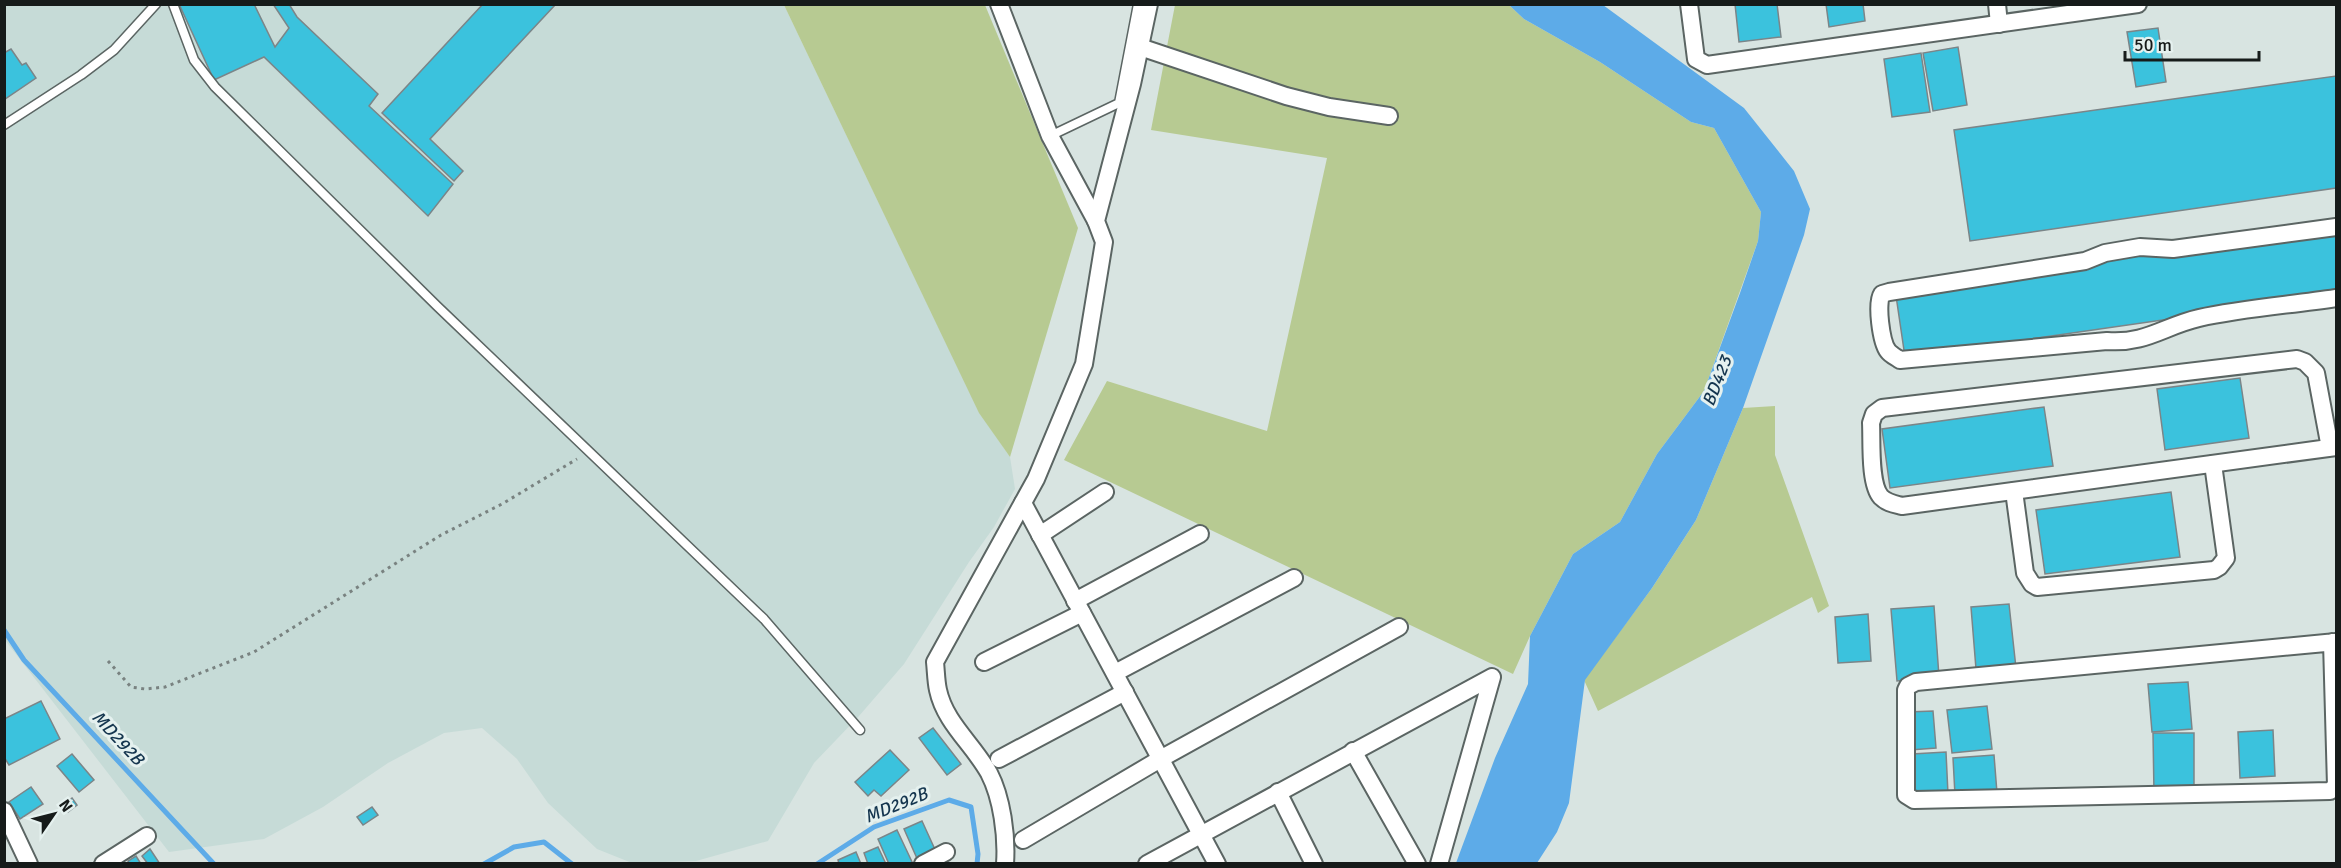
<svg xmlns="http://www.w3.org/2000/svg" width="2341" height="868" font-family="Signika,sans-serif">
  <rect width="100%" height="100%" fill="#d8e4e1"/>
  <polygon fill="#c6dbd7" points="4,5 784,5 979,412 1010,457 1015,489 994,527 969,562 904,664 859,716 814,763 768,841 696,861 632,863 597,849 548,803 517,759 482,728 444,733 388,763 323,807 264,839 169,852 5,640"/>
  <g fill="#b7ca92">
    <polygon points="784,5 985,5 1078,228 1010,457 979,413"/>
    <polygon points="1175,5 1509,5 1524,19 1600,62 1691,122 1714,128 1761,212 1758,241 1704,391 1657,454 1620,522 1573,554 1530,636 1513,674 1064,460 1107,381 1267,431 1327,158 1151,130"/>
    <polygon points="1775,406 1775,455 1829,606 1818,613 1812,597 1598,711 1584,680 1652,588 1696,520 1743,408"/>
  </g>
  <polygon fill="#5dabe8" points="1509,5 1603,5 1744,108 1794,171 1810,209 1804,235 1743,408 1696,520 1652,588 1585,680 1569,803 1557,832 1537,863 1456,863 1495,758 1528,684 1530,636 1573,554 1620,522 1657,454 1704,391 1740,293 1758,241 1761,212 1714,128 1691,122 1600,62 1524,19"/>
  <g fill="none" stroke-linecap="round" stroke-linejoin="round">
    <g stroke="#5dabe8" stroke-width="5">
      <polyline points="4,630 24,660 214,864"/>
      <polyline points="484,864 514,847 544,842 572,864"/>
      <polyline points="817,864 874,827 949,800 971,807 978,854 977,864"/>
    </g>
  </g>
  <g fill="#3bc2dd" stroke="#7b8588" stroke-width="1.5">
    <polygon points="179,4 254,4 275,47 289,28 273,4 289,4 297,17 378,94 369,106 453,184 428,216 264,57 214,80"/>
    <polygon points="483,4 556,4 430,139 463,171 454,181 382,113"/>
    <polygon points="1735,4 1777,4 1781,37 1739,42"/>
    <polygon points="1826,4 1863,4 1865,21 1829,27"/>
    <polygon points="2158,28 2166,82 2136,87 2127,32"/>
    <polygon points="1958,47 1967,105 1933,111 1923,53"/>
    <polygon points="11,49 22,65 26,63 36,78 5,99 4,53"/>
    <polygon points="1921,53 1930,112 1892,117 1884,59"/>
    <polygon points="2336,76 2336,188 1970,241 1954,130"/>
    <polygon points="2336,226 2336,295 1905,357 1895,289"/>
    <polygon points="2240,378 2249,438 2165,450 2157,389"/>
    <polygon points="2044,407 2053,466 1890,488 1882,429"/>
    <polygon points="2171,492 2180,557 2045,574 2036,510"/>
    <polygon points="2009,604 2016,668 1976,669 1971,607"/>
    <polygon points="1934,606 1939,677 1897,681 1891,609"/>
    <polygon points="1868,614 1871,661 1838,663 1835,617"/>
    <polygon points="2188,682 2192,729 2152,732 2148,684"/>
    <polygon points="41,701 60,739 9,765 4,757 4,719"/>
    <polygon points="1987,706 1992,749 1952,753 1947,710"/>
    <polygon points="1933,711 1936,748 1910,750 1907,712"/>
    <polygon points="933,728 961,764 947,775 919,738"/>
    <polygon points="2273,730 2275,776 2240,778 2238,732"/>
    <polygon points="2153,733 2194,733 2194,794 2154,794"/>
    <polygon points="890,750 909,770 881,796 874,790 868,796 855,782"/>
    <polygon points="1946,752 1948,794 1914,796 1912,754"/>
    <polygon points="72,754 94,780 79,792 57,766"/>
    <polygon points="1994,755 1997,793 1955,795 1953,758"/>
    <polygon points="31,787 43,804 20,819 9,802"/>
    <polygon points="72,798 77,805 68,812 62,806"/>
    <polygon points="372,807 378,815 363,825 357,817"/>
    <polygon points="922,821 937,854 919,863 904,829"/>
    <polygon points="897,830 913,864 889,864 878,839"/>
    <polygon points="878,847 886,864 868,864 864,853"/>
    <polygon points="150,849 160,864 148,864 142,856"/>
    <polygon points="856,852 861,864 839,864 838,860"/>
    <polygon points="136,856 141,864 129,864 128,861"/>
  </g>
  <g fill="none" stroke-linecap="round" stroke-linejoin="round">
    <defs>
      <g id="lane">
        <polyline points="173,4 194,60 215,87 437,306 764,619 860,730"/>
        <polyline points="4,125 81,75 114,50 156,4"/>
        <polyline points="1050,136 1119,103 1138,4"/>
      </g>
      <g id="street">
        <polyline points="999,4 1050,136 1096,221"/>
        <polyline points="1689,4 1696,59 1707,65 2138,4"/>
        <polyline points="1997,4 1999,24"/>
        <polyline points="1140,47 1286,96 1329,107 1389,116"/>
        <path d="M2336 227 2173 249 2140 247 2105 253 2085 261 1889 292 1882 294C1876 303 1881 342 1888 351 1891 355 1896 357 1900 360L2107 341C2146 344 2164 326 2199 318 2244 308 2291 305 2336 298"/>
        <path d="M2330 448 2316 373 2305 362 2297 359 1882 408 1874 414 1871 423C1872 440 1869 484 1881 497 1887 503 1894 504 1902 506L2336 447"/>
        <polyline points="2014,491 2025,573 2032,584 2037,587 2214,570 2219,567 2226,558 2213,464"/>
        <polyline points="1023,503 1217,864"/>
        <polyline points="1040,535 1105,492"/>
        <polyline points="1075,601 1200,534"/>
        <polyline points="2332,642 2336,786 2330,791 1914,800 1906,795 1906,690 1908,686 1916,682 2336,642"/>
        <polyline points="984,662 1082,613"/>
        <polyline points="1115,673 1294,578"/>
        <polyline points="1353,751 1417,864"/>
        <polyline points="999,759 1125,692"/>
        <polyline points="1278,792 1314,864"/>
        <polyline points="4,811 29,864"/>
        <polyline points="1023,840 1162,758 1399,627"/>
        <polyline points="103,864 147,836"/>
        <polyline points="923,864 946,852"/>
        <path d="M1005 864C1007 836 1002 798 989 773 973 744 945 723 938 690 936 681 936 671 935 662L1036 479 1084 364 1104 242 1096 221 1132 84 1149 4"/>
        <polyline points="1147,864 1492,677 1439,864"/>
      </g>
    </defs>
    <use href="#lane" stroke="#5b6563" stroke-width="11"/>
    <use href="#street" stroke="#5b6563" stroke-width="20"/>
    <polyline stroke="#798280" stroke-width="3" stroke-dasharray="3 4.5" stroke-linecap="butt" points="108,661 131,687 145,689 165,687 254,652 441,535 502,504 577,459"/>
    <use href="#lane" stroke="#fff" stroke-width="8"/>
    <use href="#street" stroke="#fff" stroke-width="16"/>
  </g>
  <g text-anchor="middle" dominant-baseline="central" stroke-width="6" stroke-linejoin="round" paint-order="stroke">
    <g font-size="18" font-style="italic" fill="#14354e" stroke="#e5f1ef">
      <text transform="translate(1717 381) rotate(-69)">BD423</text>
      <text transform="translate(118 738) rotate(47)">MD292B</text>
      <text transform="translate(896 805) rotate(-22)">MD292B</text>
    </g>
  </g>
  <rect width="2341" height="868" fill="none" stroke="#161b1a" stroke-width="12"/>
  <g transform="translate(54 814) rotate(55)" stroke="#e5f1ef" stroke-width="4.5" paint-order="stroke">
  <path d="M0-4.5L10 22L0 15L-10 22Z" fill="#161b1a"/>
  <text y="-9" font-size="16" font-weight="bold" text-anchor="middle" fill="#161b1a">N</text>
  </g>
  <path d="M2125 51v9h134v-9" fill="none" stroke="#161b1a" stroke-width="3"/>
  <text x="2134" y="51" font-size="18" fill="#161b1a" stroke="#e5f1ef" stroke-width="4.5" paint-order="stroke">50 m</text>
</svg>
